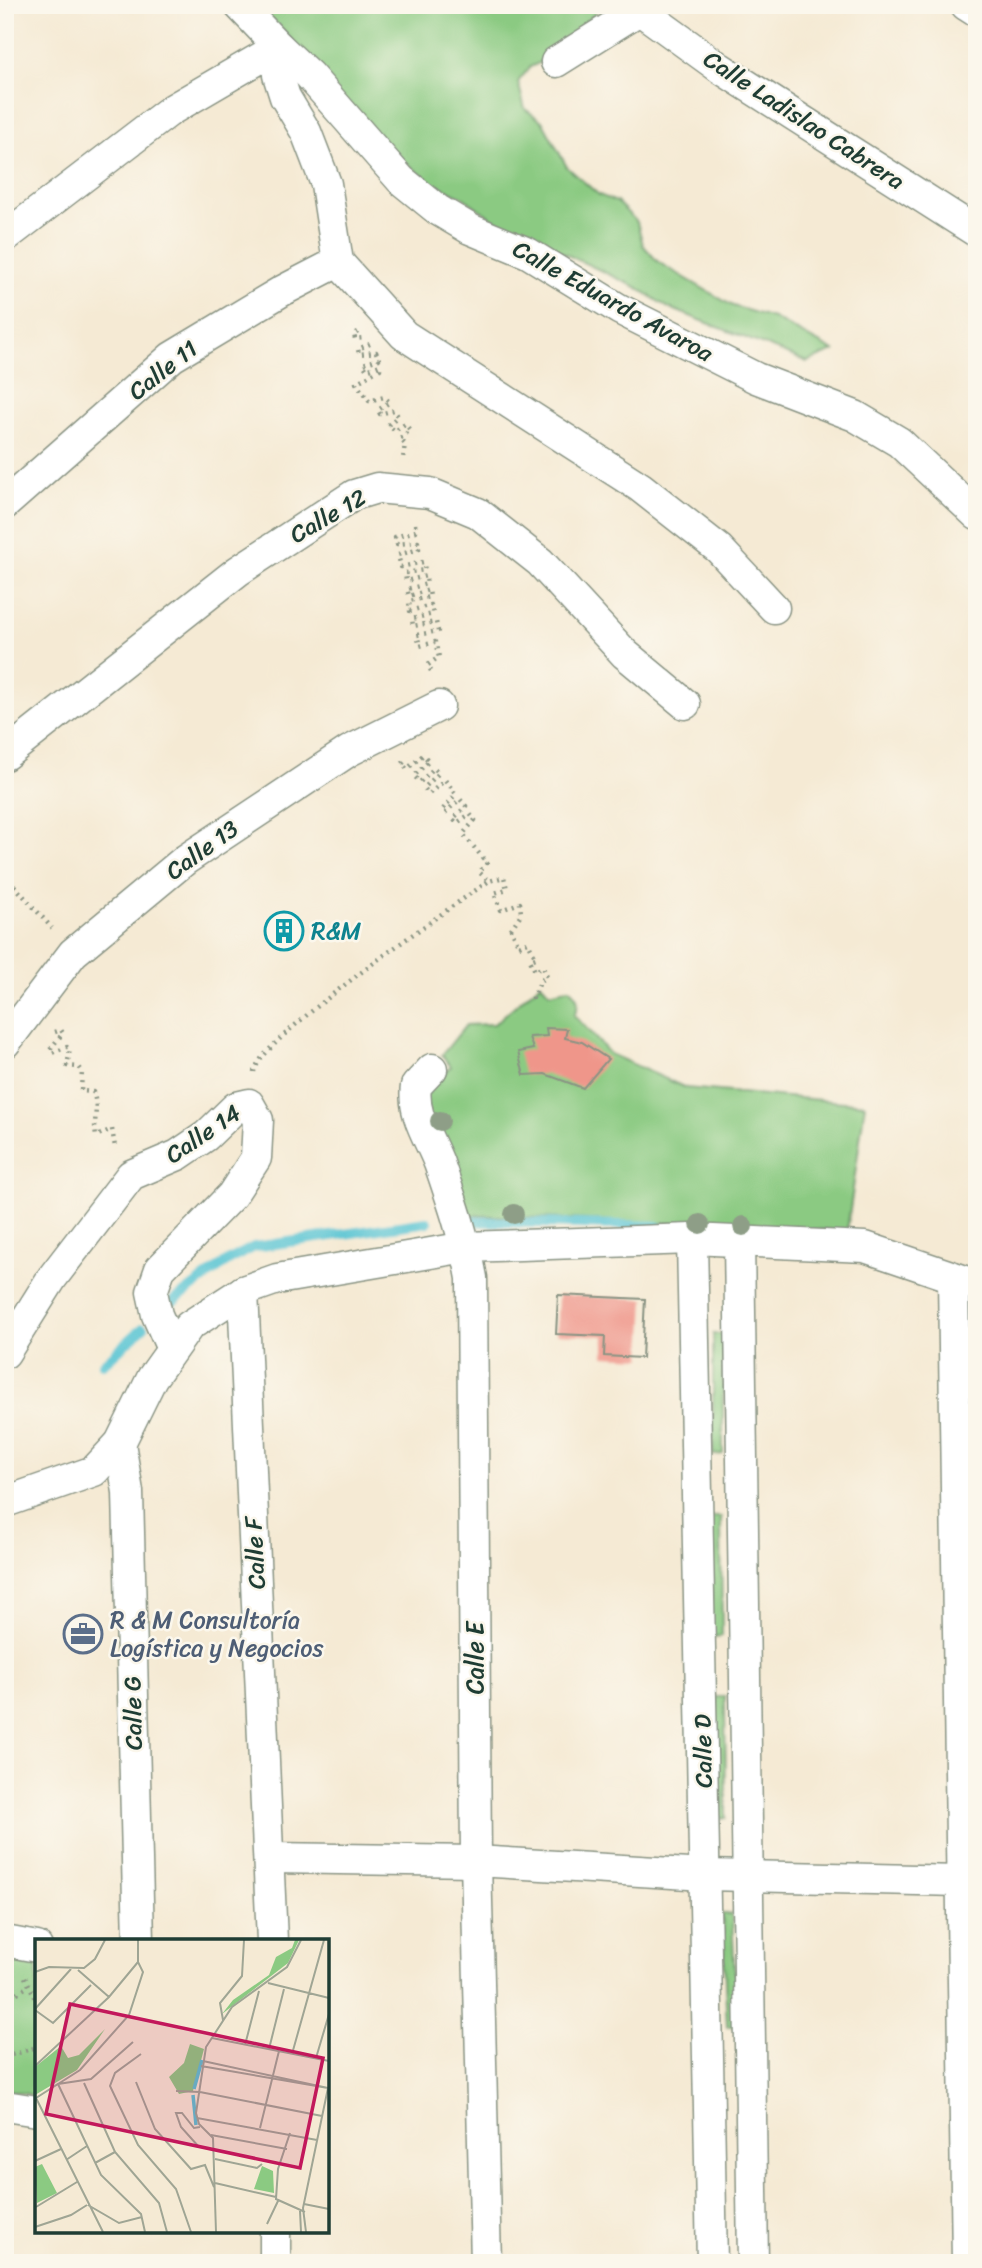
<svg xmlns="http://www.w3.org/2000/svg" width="982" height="2268" font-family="Sriracha,sans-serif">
  <rect width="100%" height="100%" fill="#fbf7ec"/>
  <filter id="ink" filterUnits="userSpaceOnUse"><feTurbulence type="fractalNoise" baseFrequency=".0143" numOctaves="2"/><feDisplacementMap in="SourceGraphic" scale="14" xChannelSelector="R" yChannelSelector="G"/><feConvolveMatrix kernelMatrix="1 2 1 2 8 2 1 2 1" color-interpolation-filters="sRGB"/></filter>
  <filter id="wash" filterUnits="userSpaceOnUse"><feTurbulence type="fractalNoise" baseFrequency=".00686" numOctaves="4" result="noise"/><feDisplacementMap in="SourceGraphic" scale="28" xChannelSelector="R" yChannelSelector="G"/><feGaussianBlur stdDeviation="1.57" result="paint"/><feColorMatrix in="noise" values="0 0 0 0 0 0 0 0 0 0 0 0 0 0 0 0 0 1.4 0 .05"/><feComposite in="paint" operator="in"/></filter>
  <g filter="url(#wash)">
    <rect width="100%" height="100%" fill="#f5ead4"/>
    <g fill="#8bca82" stroke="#55845b" stroke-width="2">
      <polygon points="244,5 604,5 548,59 530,67 518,82 525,109 542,121 567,167 599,195 617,202 637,222 643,245 658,262 733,306 773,318 834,351 807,362 667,307 636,287 499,223 461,196 434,184 357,126"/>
      <path d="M541 983 550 993 569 988C579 997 580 1003 574 1015L610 1054 686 1088 865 1104 847 1231 471 1215 416 1101 451 1067 442 1055 466 1025 494 1024Z"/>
      <polygon points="713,1334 723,1334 723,1454 713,1455"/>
      <polygon points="711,1517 721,1517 722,1636 711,1637"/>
      <polygon points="715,1697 725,1697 726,1818 715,1818"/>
      <polygon points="722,1914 732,1914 737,2026 727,2027"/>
      <polygon points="25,1960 37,1964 37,2096 5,2090 5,1966"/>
    </g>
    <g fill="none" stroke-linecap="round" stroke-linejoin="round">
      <g stroke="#59c4d3" stroke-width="10">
        <polyline points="462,1221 657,1226"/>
        <polyline points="171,1303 228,1261 254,1247 427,1222"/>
        <polyline points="103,1364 143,1328"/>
      </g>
    </g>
    <g id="blocks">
      <g fill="#ef968a">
        <polygon points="290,918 297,926 279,944 272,936"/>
        <polygon points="546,1028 567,1029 565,1038 582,1042 608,1059 583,1088 545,1074 524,1075 518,1052 533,1049 529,1037 547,1036"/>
        <polygon points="558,1295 645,1299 642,1358 604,1356 605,1336 556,1334"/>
      </g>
    </g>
  </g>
  <g filter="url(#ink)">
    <use href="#blocks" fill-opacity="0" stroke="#8a9484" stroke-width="2"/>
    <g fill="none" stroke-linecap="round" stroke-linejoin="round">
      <defs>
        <g id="street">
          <polyline points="239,5 279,47 278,75 285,97 306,132 326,184 338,262 404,335 640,487 719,549 774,608"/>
          <polyline points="633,5 720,68 977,232"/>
          <polyline points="966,5 977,12"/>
          <polyline points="556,62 639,10"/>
          <polyline points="5,237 171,110 279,47 309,75 401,180 438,210 470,229 528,253 619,309 756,378 855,416 899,442 977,515"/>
          <polyline points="5,504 172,357 282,291 338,262"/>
          <polyline points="5,755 238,571 354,495 377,488 430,493 478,513 540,562 625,654 685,704"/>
          <polyline points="5,1043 73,953 185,860 349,751 439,706"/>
          <path d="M432 1069 416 1086C412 1115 429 1137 439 1163 452 1201 465 1239 472 1278L476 1861 486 2263"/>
          <polyline points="692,1239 712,2263"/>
          <polyline points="739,1240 753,2263"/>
          <polyline points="953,1277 967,2263"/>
          <polyline points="243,1291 272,1941"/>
          <polyline points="5,1353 52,1278 131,1175 178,1155 206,1136 236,1107 249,1104 258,1120 256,1158 232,1195 160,1269 152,1292 157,1315 172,1349"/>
          <polyline points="120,1443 128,1492 139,1941"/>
          <polyline points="5,1502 94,1471 120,1443 152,1378 189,1326 243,1291 277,1279 466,1247 692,1239 865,1247 977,1285"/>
          <polyline points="270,1858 476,1861 705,1875 960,1881"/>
          <polyline points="5,1941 37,1947"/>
          <polyline points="5,2106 37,2111"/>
          <polyline points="275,2263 275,2231"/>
        </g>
      </defs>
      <use href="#street" stroke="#8a9484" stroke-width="33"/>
      <g stroke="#8a9484" stroke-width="4.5" stroke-dasharray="2 5" stroke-linecap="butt">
        <polyline points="358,332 354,334 355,339 365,338"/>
        <polyline points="370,344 358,349 359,354 376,352 379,359 363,364 367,370 380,365 380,369 356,383 369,401 384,397 390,402 378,410 380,414 394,410 398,416 388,425 395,431 405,424 410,430 400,439 405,444 403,458"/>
        <polyline points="415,524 416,531 395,537 397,544 418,542 419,549 398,555 401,567 423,562 425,570 405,573 406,581 426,576 427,584 407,589 409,596 429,590 430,597 409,601 410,611 431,605 433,614 412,619 413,626 436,622 438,631 417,635 420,646 435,642 439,657 428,665 433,675"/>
        <polyline points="404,762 402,764 407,769 423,755 429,761 414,776 420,782 434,768 439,773 424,788 429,794 445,780 456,794 443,809 445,813 460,799 466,806 453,819 457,823 470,814 475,820 463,834 487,863 479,872 489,881 504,877 507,889 494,893 501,910 520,903 521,914 511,929 519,946 528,942 536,958 530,960 535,971 543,967 547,977 541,980 531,1002"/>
        <polyline points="5,875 52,928"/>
        <path d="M55 1032 61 1030 63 1033 51 1048 52 1053 67 1047 70 1050 67 1066 79 1067 82 1071 81 1091 93 1092C99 1108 93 1119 96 1136L112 1129 115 1147"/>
        <path d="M254 1072C259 1039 451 907 489 881"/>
        <polyline points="25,1977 37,2001"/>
        <polyline points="5,2000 29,1986"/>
        <polyline points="37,2032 37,2045"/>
        <polyline points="5,2057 37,2047"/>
      </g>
      <use href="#street" stroke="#fff" stroke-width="30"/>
    </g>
    <g fill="#8e9e87">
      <circle cx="440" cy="1121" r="10"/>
      <circle cx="514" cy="1214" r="10"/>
      <circle cx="700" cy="1224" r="10"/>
      <circle cx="743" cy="1226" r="10"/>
    </g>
  </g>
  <defs>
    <symbol id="building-ring" viewBox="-11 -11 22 22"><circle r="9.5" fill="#fbf7ec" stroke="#0f9aa8" stroke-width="1.5"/><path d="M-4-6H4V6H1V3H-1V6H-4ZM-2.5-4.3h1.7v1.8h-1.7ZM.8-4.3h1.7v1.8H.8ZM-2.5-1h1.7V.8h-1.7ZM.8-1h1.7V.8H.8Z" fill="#0f9aa8"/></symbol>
    <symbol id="office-ring" viewBox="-11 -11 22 22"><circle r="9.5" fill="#fbf7ec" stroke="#5c6f8a" stroke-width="1.5"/><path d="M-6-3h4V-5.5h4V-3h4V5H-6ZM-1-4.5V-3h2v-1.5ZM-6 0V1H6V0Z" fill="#5c6f8a"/></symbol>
  </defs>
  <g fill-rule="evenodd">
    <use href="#building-ring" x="262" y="909" width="44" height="44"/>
    <use href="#office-ring" x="61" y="1612" width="44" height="44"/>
  </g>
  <g text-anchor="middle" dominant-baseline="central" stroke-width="5" stroke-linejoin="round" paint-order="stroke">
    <g font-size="24" fill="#1f3d34" stroke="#fbf7ec">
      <text transform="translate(804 120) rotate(33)">Calle Ladislao Cabrera</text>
      <text transform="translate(613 301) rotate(29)">Calle Eduardo Avaroa</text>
      <text transform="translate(163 370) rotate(-38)">Calle 11</text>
      <text transform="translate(328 516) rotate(-30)">Calle 12</text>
      <text transform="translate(202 850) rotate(-36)">Calle 13</text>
      <text transform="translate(203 1134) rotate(-34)">Calle 14</text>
      <text transform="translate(255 1553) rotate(-93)">Calle F</text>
      <text transform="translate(475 1658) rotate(-90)">Calle E</text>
      <text transform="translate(133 1713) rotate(-91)">Calle G</text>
      <text transform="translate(703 1751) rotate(-91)">Calle D</text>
    </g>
    <g font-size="24" fill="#0d838f" stroke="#fbf7ec" text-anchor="start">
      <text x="311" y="931">R&amp;M</text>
    </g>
    <g font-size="24" fill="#4e5e75" stroke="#fbf7ec" text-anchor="start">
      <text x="110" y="1620">R &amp; M Consultoría<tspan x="110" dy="28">Logística y Negocios</tspan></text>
    </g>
  </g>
  <g transform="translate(35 1939)">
    <rect width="294" height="294" fill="#f5ead4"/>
    <path d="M260 1H264L253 24 187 75 198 61 234 36 241 18 257 9ZM70 90 42 131 0 156V128L26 107 33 119 44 116ZM155 105 169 110 158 152 144 155 134 138 149 124ZM7 225 22 254 2 264 0 228ZM227 227 238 232 239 254 219 250Z" fill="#8bca82"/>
    <path fill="none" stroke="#59c4d3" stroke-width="3.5" d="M159 150 167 121M158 156 161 186"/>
    <path fill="none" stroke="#9fa594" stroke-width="2" d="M103 1V23L108 33 94 76 45 131 23 145 66 236 106 275 110 293M43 31 74 58M0 33 14 28 49 29 60 20 70 1M233 44 294 59M0 70 36 30M0 71 18 84 56 46M188 81 185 64 207 37 209 1M177 99 294 122M210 106 224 52M234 110 249 50M106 115 80 134 75 147 103 206 141 250 156 293M257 115 289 1M281 119 294 75M168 122 293 149M0 127 74 58 103 23M166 127 293 149M101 143 120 190 156 230 170 226 179 248M49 144 80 213 124 264 132 293M141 152 165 153 287 177M1 159 68 293M1 159 23 145 56 140 98 103M162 179 282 201M225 189 244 112M255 194 243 230 241 260 270 273M176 196 252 210M164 208 146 188 141 174H147L159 189 165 188M180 220 222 229 227 225M31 221 52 207M0 222 26 210M60 224 80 213M180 244 241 258M269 265 294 270M53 266 84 284 107 278M1 268 42 243M265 272 266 293M232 285 243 262M0 288 36 276 52 266M181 293 178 199 164 185 161 174 171 108 197 68 252 28 266 1M271 293 268 269 293 149"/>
    <path fill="#c2185b" fill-opacity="0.15" stroke="#c2185b" stroke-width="3.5" d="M35 65 288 119 265 229 11 175Z"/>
    <rect width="294" height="294" fill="none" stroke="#1f3d34" stroke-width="3.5"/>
  </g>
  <rect width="982" height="2268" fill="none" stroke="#fbf7ec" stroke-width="28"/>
</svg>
